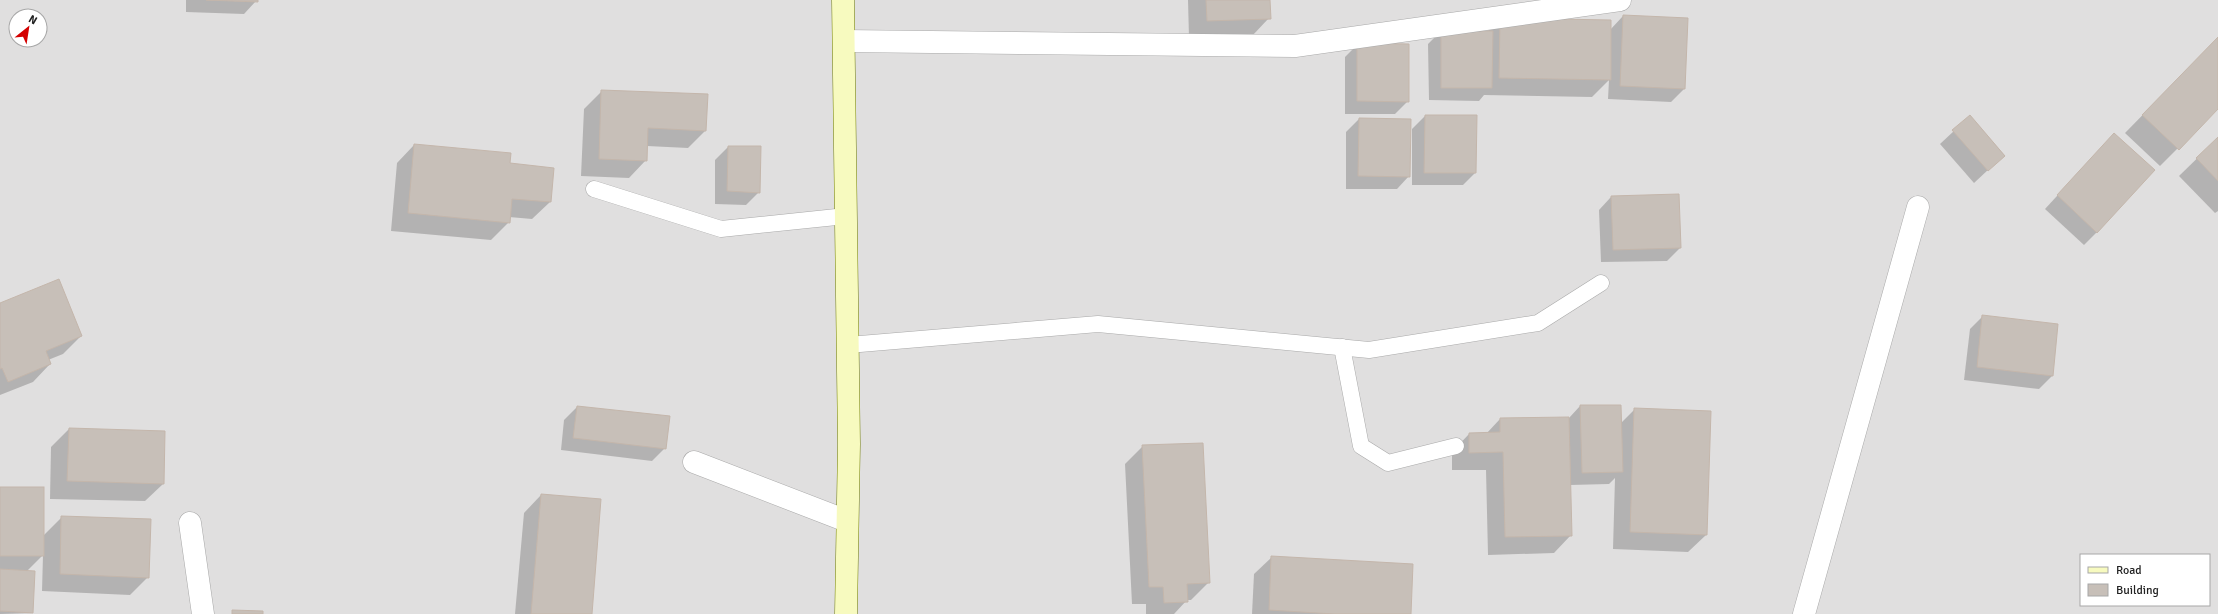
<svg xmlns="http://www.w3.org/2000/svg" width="2218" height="614" font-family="Signika,sans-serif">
  <rect width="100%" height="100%" fill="#f2efe9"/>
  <path fill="#e0dfdf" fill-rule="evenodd" d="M0 0H2218V614H0ZM16 16H40V40H16ZM2081 555H2209V605H2081Z"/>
  <g fill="#0003">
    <polygon points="186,0 257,0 244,14 186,12"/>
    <polygon points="1188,0 1269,0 1269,18 1252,36 1189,38"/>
    <polygon points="1623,16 1684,89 1671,102 1608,99 1609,80 1592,97 1484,95 1479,101 1429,100 1428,44 1441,31 1487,32 1500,19 1610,30"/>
    <polygon points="2218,38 2218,108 2160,166 2125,133"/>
    <polygon points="1358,44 1408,101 1395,114 1345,114 1345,57"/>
    <polygon points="602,91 705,131 688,148 647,146 646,160 629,178 581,176 584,109"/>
    <polygon points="1425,116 1475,173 1463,185 1412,185 1412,129"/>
    <polygon points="1970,116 2004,155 1974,183 1940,144"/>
    <polygon points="1359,119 1409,176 1397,189 1346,189 1346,132"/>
    <polygon points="2218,138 2218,211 2215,213 2179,176"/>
    <polygon points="414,145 509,164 550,202 532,219 509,217 509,222 491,240 391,231 397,163"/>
    <polygon points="728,147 760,147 759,192 746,205 715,204 715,160"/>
    <polygon points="2102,147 2097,232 2084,245 2045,209"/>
    <polygon points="1611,197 1680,248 1667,261 1601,262 1599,210"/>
    <polygon points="0,304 81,336 63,354 48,360 50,364 33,382 0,395"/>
    <polygon points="1983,316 2057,325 2052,376 2039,389 1964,380 1970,329"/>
    <polygon points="1580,406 1620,406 1620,424 1635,409 1706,535 1688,552 1613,549 1615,478 1609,484 1570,485 1571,535 1554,553 1488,555 1486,470 1452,470 1452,452 1469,434 1486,434 1500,419 1569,418"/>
    <polygon points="577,407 665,448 652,461 561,450 564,420"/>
    <polygon points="69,429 163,484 145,501 50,499 51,447"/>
    <polygon points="1143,446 1209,582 1191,600 1187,600 1174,614 1146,614 1146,604 1132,604 1125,464"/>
    <polygon points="0,488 43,536 62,517 148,577 130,595 42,591 43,555 27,571 32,613 0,614"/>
    <polygon points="541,495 591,614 515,614 524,513"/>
    <polygon points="1272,557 1410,614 1252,614 1254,574"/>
  </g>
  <g fill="#c7bfb8" stroke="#c4b6ab">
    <polygon points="206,0 258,0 258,2"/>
    <polygon points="1206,0 1270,0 1271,19 1207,21"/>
    <polygon points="1623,15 1688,18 1685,89 1620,86"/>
    <polygon points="1500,18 1611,20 1611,80 1499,78"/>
    <polygon points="1441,30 1493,31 1492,88 1441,88"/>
    <polygon points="2218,37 2218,109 2179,150 2142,115"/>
    <polygon points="1357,43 1409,44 1409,102 1357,101"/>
    <polygon points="601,90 708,94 706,131 648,128 647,161 599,159"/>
    <polygon points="1425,115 1477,115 1476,173 1424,173"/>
    <polygon points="1970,115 2005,156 1988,171 1952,130"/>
    <polygon points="1359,118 1411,119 1410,177 1358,176"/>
    <polygon points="2114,133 2155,170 2097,233 2057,195"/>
    <polygon points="2218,137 2218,181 2196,158"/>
    <polygon points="414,144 511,153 510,163 554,168 551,202 512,199 510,223 408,213"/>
    <polygon points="728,146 761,146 760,193 727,191"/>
    <polygon points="1679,194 1681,248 1613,250 1611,196"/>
    <polygon points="59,279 82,336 46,351 51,364 8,382 2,368 0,369 0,303"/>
    <polygon points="1982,315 2058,324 2053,376 1977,367"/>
    <polygon points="1580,405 1621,405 1623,472 1582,473"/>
    <polygon points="577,406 670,416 666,449 573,438"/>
    <polygon points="1634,408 1711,411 1707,535 1630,532"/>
    <polygon points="1569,417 1572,536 1505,537 1503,452 1469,453 1469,433 1500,432 1500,418"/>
    <polygon points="69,428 165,431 164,484 67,481"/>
    <polygon points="1203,443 1210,583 1187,584 1188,602 1164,603 1163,587 1149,587 1142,445"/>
    <rect x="0" y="487" width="44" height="69"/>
    <polygon points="541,494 601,499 592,614 531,614"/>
    <polygon points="61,516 151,519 149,578 60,574"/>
    <polygon points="1271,556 1413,564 1411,614 1334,614 1269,610"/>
    <polygon points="0,569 35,571 33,613 0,611"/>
    <polygon points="232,610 263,611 263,614 232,614"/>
  </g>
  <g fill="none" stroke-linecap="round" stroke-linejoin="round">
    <defs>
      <g id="service">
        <polyline points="594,189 721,229 846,216"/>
        <polyline points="848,345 1098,324 1369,350 1538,323 1601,283"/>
        <polyline points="1342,347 1361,446 1388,463 1456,446"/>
      </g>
      <g id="minor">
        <polyline points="844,41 1295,46 1620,0"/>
        <polyline points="694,462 847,521"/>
        <polyline points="190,523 203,614"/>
        <polyline points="1804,614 1918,207"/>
      </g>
      <polyline id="secondary" points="843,0 849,444 846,614"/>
    </defs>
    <use href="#service" stroke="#a9a9a9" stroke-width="17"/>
    <use href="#minor" stroke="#a9a9a9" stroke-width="23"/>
    <use href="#secondary" stroke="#707d05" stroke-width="23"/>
    <use href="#service" stroke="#fff" stroke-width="16"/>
    <use href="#minor" stroke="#fff" stroke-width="22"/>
    <use href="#secondary" stroke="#f7fabf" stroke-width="22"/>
  </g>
  <rect x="2080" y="554" width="130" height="52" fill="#ffffff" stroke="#a7a7a7"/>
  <rect x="2088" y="567" width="20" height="6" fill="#f7fabf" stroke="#a7a7a7"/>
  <text x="2116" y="574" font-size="12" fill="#222222">Road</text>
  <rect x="2088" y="584" width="20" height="12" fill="#c7bfb8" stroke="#a7a7a7"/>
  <text x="2116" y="594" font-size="12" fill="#222222">Building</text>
  <g transform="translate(28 28) rotate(30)"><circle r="19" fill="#ffffff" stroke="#a7a7a7"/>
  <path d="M0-3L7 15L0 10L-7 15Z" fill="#d40000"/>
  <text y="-6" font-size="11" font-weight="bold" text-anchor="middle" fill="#222222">N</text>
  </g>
</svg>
